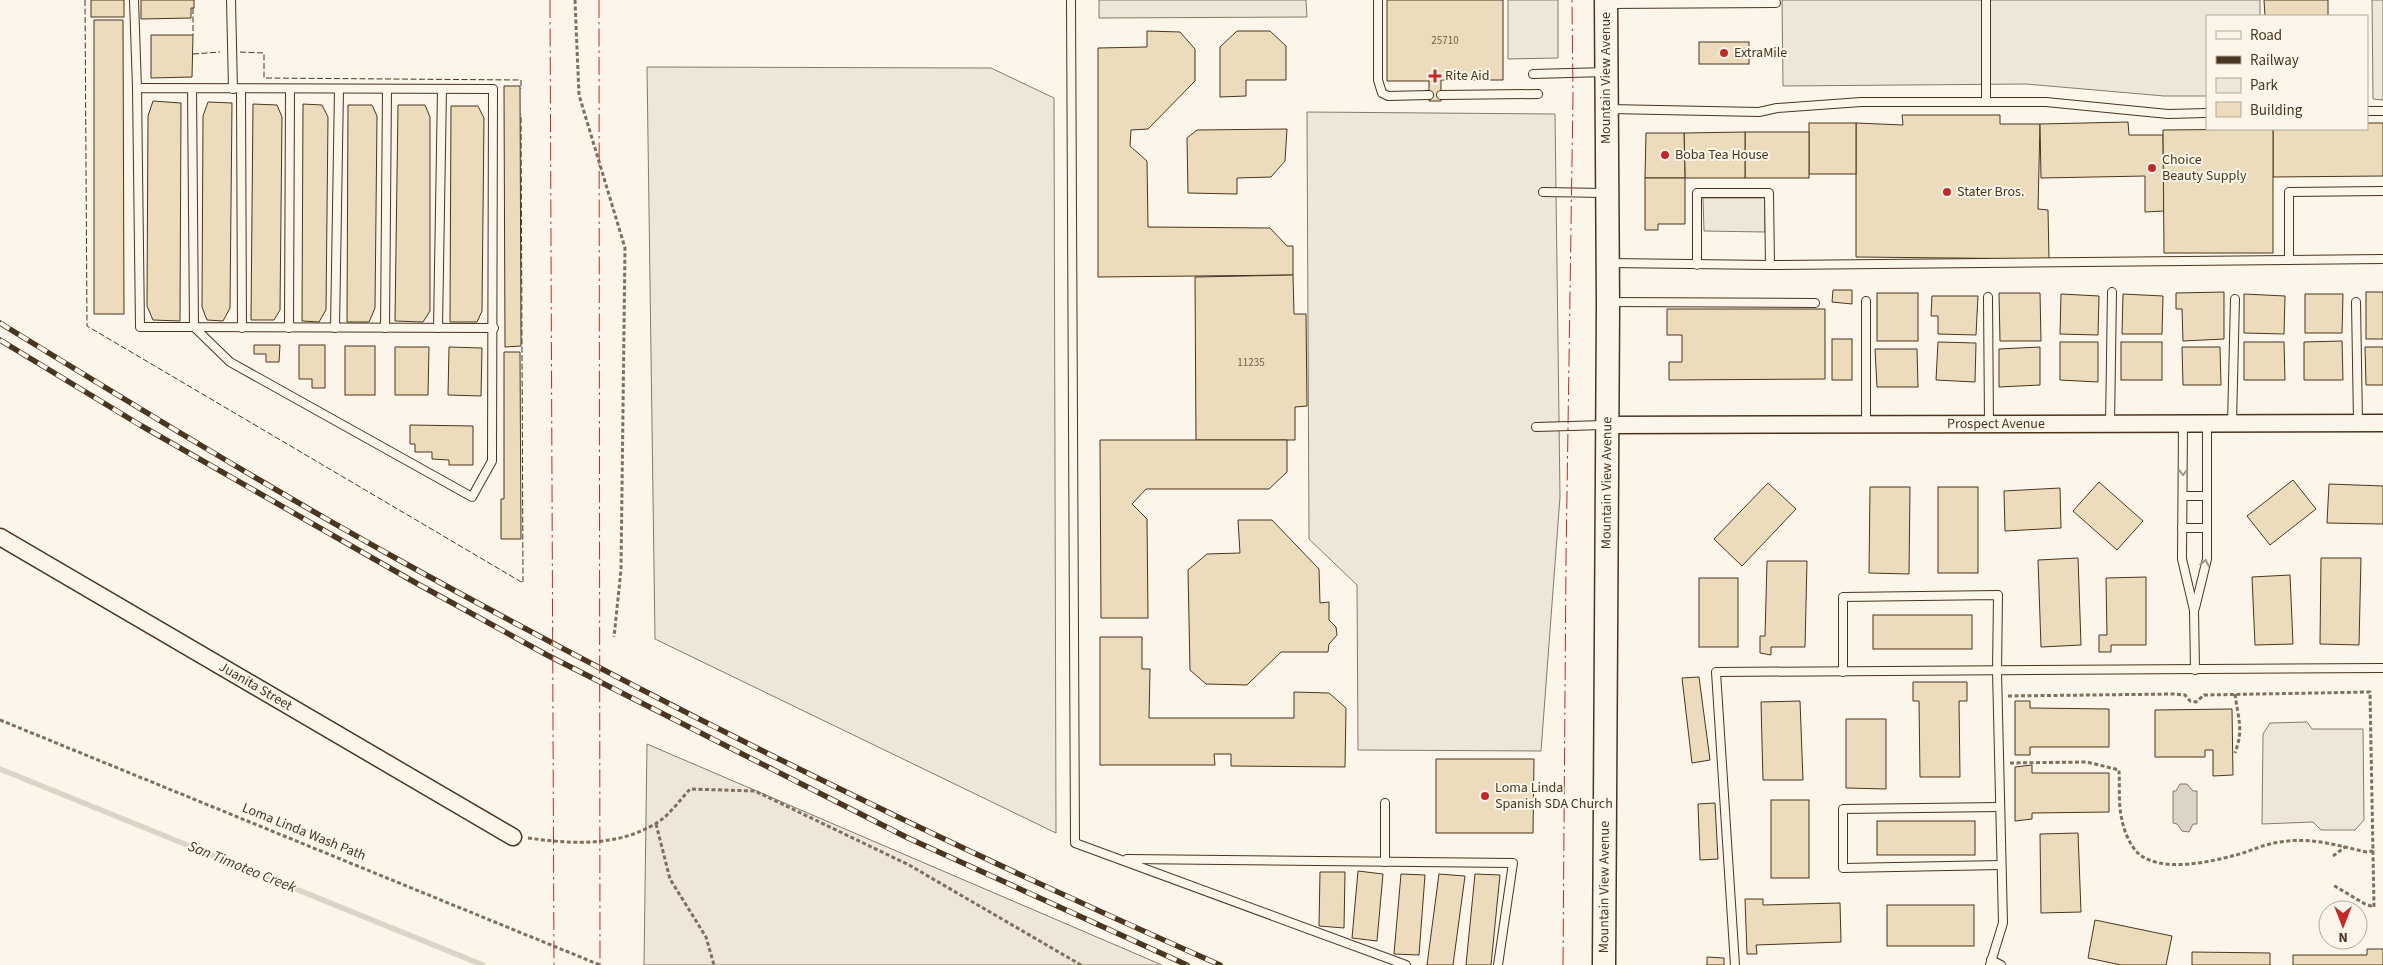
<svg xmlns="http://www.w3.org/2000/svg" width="2383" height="965" font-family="'Source Sans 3',sans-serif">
  <rect width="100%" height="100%" fill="#fbf6e9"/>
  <g fill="#ede6d9" stroke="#887966">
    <polygon points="647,67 991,68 1054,98 1056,833 655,639"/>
    <polygon points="2307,722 2312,729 2363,729 2364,820 2355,830 2321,830 2313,822 2262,824 2263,734 2270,723"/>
    <polygon points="647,744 1162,965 644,965"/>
  </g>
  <g fill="#ede7d9" stroke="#887966">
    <polygon points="1099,0 1306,0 1307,17 1099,18"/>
    <polygon points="1508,0 1558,0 1558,58 1508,59"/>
    <polygon points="1782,0 2260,0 2260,16 2207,16 2207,96 2164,96 2026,84 1783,86"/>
    <polygon points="2372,0 2383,0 2383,100 2373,99"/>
    <polygon points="1307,112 1555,114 1560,497 1541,751 1358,750 1357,585 1309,539"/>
    <polygon points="1703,198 1765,198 1765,232 1704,231"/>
  </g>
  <polygon fill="#dcd4c6" stroke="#887966" points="2180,784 2187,784 2193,791 2197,791 2197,824 2193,824 2189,832 2182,831 2177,824 2173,823 2173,791 2176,791"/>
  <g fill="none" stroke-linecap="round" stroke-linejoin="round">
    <polyline stroke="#dcd4c6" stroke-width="5.5" points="0,769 483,965"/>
  </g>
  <g fill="#ecdcbc" stroke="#4a3520">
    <rect x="91" y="0" width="33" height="17"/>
    <polygon points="141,0 194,0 194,8 191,8 191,18 141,19"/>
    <polygon points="1387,0 1503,0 1503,80 1441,80 1441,101 1429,101 1429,81 1387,81"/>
    <polygon points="2264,0 2328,0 2328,16 2265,16"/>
    <polygon points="94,20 123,20 124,314 94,314"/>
    <polygon points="1147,31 1180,32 1195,49 1195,81 1148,129 1131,130 1130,146 1147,161 1148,227 1270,228 1287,246 1293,246 1293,275 1098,277 1098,48 1147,47"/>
    <polygon points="1237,31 1270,31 1286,46 1286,80 1246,80 1246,96 1220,97 1220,47"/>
    <polygon points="151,35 193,35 192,77 151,78"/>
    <rect x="1699" y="42" width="50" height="22"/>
    <polygon points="504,86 520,86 521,346 505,347"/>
    <polygon points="153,101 181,103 180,321 153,320 147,306 148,116"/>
    <polygon points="208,102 232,103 230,308 223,321 207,320 202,307 203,116"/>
    <polygon points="253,104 277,105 282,117 280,310 274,320 251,320"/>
    <polygon points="303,104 322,105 328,117 326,310 319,322 302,321"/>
    <polygon points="348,105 372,105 377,116 375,308 369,322 347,322"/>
    <polygon points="398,105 425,105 430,117 430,311 423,322 395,321"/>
    <polygon points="451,106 478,106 484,118 482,311 477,322 450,322"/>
    <polygon points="1902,115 2000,115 2000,124 2040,124 2038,209 2048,210 2049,259 1856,257 1856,123 1903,125"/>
    <polygon points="2128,122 2129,135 2163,135 2164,211 2145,212 2145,176 2041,178 2040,124"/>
    <rect x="1809" y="123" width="47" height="51"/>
    <polygon points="2367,123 2383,123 2383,176 2273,177 2273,129 2367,129"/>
    <polygon points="1287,129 1285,161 1271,177 1237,178 1237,194 1188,193 1187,138 1197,130"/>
    <polygon points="2273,129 2273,253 2164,253 2163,130"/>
    <rect x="1745" y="132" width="64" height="46"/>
    <polygon points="1745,132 1745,178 1685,178 1684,133"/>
    <polygon points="1646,133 1684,133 1685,178 1645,178"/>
    <polygon points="1645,178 1685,178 1685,224 1658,224 1658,230 1645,230"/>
    <polygon points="1293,275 1294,314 1306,314 1307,406 1295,407 1295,440 1196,440 1195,277"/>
    <polygon points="1833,290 1852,290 1852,304 1832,302"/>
    <polygon points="2224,292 2224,339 2183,341 2182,309 2176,309 2176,293"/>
    <rect x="2366" y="292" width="17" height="47"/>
    <rect x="1877" y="293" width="41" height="48"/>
    <polygon points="1999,293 2040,293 2041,341 2000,341"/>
    <polygon points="2061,294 2099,296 2098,335 2060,334"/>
    <polygon points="2123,294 2163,296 2162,334 2122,334"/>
    <polygon points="2244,294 2285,296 2284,334 2244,333"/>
    <polygon points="2305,294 2343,294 2342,333 2305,333"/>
    <polygon points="1932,296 1978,296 1976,335 1938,334 1938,316 1931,316"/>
    <polygon points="1667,309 1825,309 1825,379 1669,380 1669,362 1682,362 1682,335 1667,335"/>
    <rect x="1832" y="339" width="20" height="41"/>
    <polygon points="2342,341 2343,380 2304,380 2304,342"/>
    <polygon points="1938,342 1976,343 1975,382 1936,380"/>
    <polygon points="2060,342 2098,342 2098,382 2060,380"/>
    <rect x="2121" y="342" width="41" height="38"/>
    <polygon points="2244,342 2284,342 2285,380 2244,380"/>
    <polygon points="254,345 280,345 279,362 266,362 266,354 254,354"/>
    <polygon points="299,345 325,345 325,388 312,388 312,379 299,379"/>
    <rect x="345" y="346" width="30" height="49"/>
    <polygon points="395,347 429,347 428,395 395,395"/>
    <polygon points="449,347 482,348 481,396 448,395"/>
    <polygon points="2040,347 2040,385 1999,387 1999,349"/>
    <polygon points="2182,347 2220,347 2221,385 2183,385"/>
    <polygon points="2365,347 2383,347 2383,385 2366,385"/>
    <polygon points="1875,349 1917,349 1918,387 1877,387"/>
    <polygon points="504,352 520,352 521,539 501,539 501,499 504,499"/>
    <polygon points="410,425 473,426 473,465 449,465 449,460 432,459 432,452 415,452 415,444 410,444"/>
    <polygon points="1100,440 1287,440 1287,472 1269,489 1146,489 1132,504 1147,519 1148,618 1101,618"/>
    <polygon points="2293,480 2316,509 2270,545 2247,516"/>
    <polygon points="2099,482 2143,521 2117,550 2073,511"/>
    <polygon points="1768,483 1796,509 1742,566 1714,539"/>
    <polygon points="2329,484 2383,486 2383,524 2327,523"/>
    <polygon points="1870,487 1910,487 1909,574 1869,573"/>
    <rect x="1938" y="487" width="40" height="86"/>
    <polygon points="2060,488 2061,528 2005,531 2004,491"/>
    <polygon points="1238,520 1272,520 1319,569 1320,603 1329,602 1329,620 1336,627 1337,635 1329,644 1328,652 1281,652 1247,685 1206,684 1190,670 1188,570 1207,554 1240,553"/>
    <polygon points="2078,558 2081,645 2041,647 2038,560"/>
    <polygon points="2321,558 2361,558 2359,645 2320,644"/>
    <polygon points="1767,561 1807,561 1805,647 1771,647 1771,655 1760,653 1760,636 1765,636"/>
    <polygon points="2290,575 2293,644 2255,645 2252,577"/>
    <polygon points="2146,577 2146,645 2111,645 2111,652 2099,652 2099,635 2107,635 2106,578"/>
    <rect x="1699" y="578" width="39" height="69"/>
    <rect x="1873" y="615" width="99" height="34"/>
    <polygon points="1100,637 1142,637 1142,669 1150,669 1149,718 1294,718 1294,692 1329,693 1346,708 1345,767 1231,766 1231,754 1214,754 1215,765 1100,765"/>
    <polygon points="1699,677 1710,760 1692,763 1682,678"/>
    <polygon points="1913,682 1967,682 1967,701 1959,701 1960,777 1920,777 1919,701 1913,701"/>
    <polygon points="1800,701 1803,780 1763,780 1761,702"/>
    <polygon points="2015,701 2030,701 2030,708 2109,709 2109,747 2030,747 2030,755 2015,755"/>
    <polygon points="2232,709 2233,775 2213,776 2213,750 2205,750 2205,757 2155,757 2155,710"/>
    <polygon points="1846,719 1886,719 1886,789 1846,788"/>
    <polygon points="1436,759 1534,759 1533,833 1436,833"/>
    <polygon points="2032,765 2032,773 2109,773 2109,812 2032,813 2032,819 2015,821 2015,767"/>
    <rect x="1771" y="800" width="38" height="78"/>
    <polygon points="1715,803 1718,859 1700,860 1698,804"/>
    <rect x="1877" y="821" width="98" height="34"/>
    <polygon points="2078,833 2081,912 2041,913 2040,834"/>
    <polygon points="1358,871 1383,874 1377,941 1352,938"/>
    <polygon points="1320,872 1345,872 1344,928 1319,926"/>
    <polygon points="1401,874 1425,875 1419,955 1394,954"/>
    <polygon points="1439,874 1465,876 1453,965 1427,965"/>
    <polygon points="1475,874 1500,875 1491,965 1466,965"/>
    <polygon points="1745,899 1763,899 1763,905 1840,903 1841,942 1756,945 1757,954 1747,954"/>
    <rect x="1887" y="905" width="87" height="41"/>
    <polygon points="2095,920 2172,936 2166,965 2121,965 2088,958"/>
    <polygon points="2367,949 2383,949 2383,965 2293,965 2293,955 2367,955"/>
    <polygon points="2192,952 2270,953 2270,965 2192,965"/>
    <polygon points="1707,957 1724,958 1724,965 1707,965"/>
  </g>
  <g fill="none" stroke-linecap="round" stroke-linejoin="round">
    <defs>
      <g id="service">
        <polyline points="134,0 137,88"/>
        <polyline points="231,0 233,89"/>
        <polyline points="1071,0 1075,843 1406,965"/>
        <polyline points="1378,0 1378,80 1382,93 1388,96 1429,95"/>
        <polyline points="1986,0 1986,102"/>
        <polyline points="1608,4 1776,3"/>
        <polyline points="1533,74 1606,72"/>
        <polygon points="137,88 493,89 492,461 472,497 230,362 194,327 140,327"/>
        <polyline points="192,89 194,327 494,328"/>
        <polyline points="241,89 242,328"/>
        <polyline points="1441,95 1538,94"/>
        <polyline points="1609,109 1759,112 1777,108 1861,102 2046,102 2168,114 2207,113"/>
        <polyline points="2367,111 2383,111"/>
        <polyline points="1543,192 1606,193"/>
        <polyline points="2289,260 2289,192 2383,191"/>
        <polyline points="1610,263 1770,265 1769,193 1697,193 1697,265"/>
        <polyline points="1770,265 2383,259"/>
        <polyline points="1988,297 1989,424"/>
        <polyline points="1609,302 1815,303"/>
        <polyline points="2356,302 2358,423"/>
        <polyline points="289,328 290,89"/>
        <polyline points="335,328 339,89"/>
        <polyline points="385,328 387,89"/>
        <polyline points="438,328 442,89"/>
        <polyline points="2232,423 2235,299"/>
        <polyline points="2110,424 2112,292"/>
        <polyline points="2183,424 2182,559 2194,610 2195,670"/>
        <polyline points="1866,425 1866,301"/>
        <polyline points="1536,427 1604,425"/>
        <polyline points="2183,496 2207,496"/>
        <polyline points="2182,528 2207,528"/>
        <polyline points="2195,608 2207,559 2207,423"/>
        <polyline points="1843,672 1843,597 1998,595 1997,671 2003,923 1990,965"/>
        <polyline points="1385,803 1385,862"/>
        <polyline points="2000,807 1843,809 1843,868 2001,865"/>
        <polyline points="1127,859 1513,863 1498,965"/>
        <polyline points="1991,960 2001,965"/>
        <polyline points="1735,965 1716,672 2383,668"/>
      </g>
      <g id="minor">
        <path id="s1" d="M1608 425 2383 423"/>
        <path id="s2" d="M0 537 513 837"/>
      </g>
      <g id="secondary">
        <path id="s3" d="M1604 965 1608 306 1606 0"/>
      </g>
    </defs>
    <use href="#service" stroke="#4a3520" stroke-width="10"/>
    <use href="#minor" stroke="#4a3520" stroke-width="19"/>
    <use href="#secondary" stroke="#4a3520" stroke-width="25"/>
    <g stroke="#7f6f5c" stroke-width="3" stroke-dasharray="4 2.5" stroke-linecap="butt">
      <polyline points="575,0 579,95 625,248 621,570 614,637"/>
      <path d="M2235 694C2238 719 2244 729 2235 753"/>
      <polyline points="2008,696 2174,694 2185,695 2190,701 2196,702 2204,695 2370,692 2374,907 2365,904 2333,885"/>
      <polyline points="0,720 600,965"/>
      <path d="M2010 763 2087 762 2119 770C2120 786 2118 804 2122 820 2124 831 2130 846 2139 854 2162 873 2210 862 2236 855 2251 851 2264 844 2280 842 2310 837 2337 845 2366 852L2373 851"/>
      <polyline points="656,824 670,879 706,937 714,965"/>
      <path d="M528 838C571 844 616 847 655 824 668 817 680 800 690 789L755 791 909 865 1081 965"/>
      <polyline points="2333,856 2345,847"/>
    </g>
    <use href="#service" stroke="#fbf6e9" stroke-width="8"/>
    <use href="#minor" stroke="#fbf6e9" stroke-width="16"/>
    <use href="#secondary" stroke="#fbf6e9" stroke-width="22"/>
    <defs>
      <g id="rail">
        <path d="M0 323C132 404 264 485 399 560 666 708 941 842 1220 965"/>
        <polyline points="0,340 140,425 416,583 547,655 908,838 1187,965"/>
      </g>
    </defs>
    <use href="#rail" stroke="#4a3520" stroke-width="5.5"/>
    <use href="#rail" stroke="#fbf6e9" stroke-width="4" stroke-dasharray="11" stroke-linecap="butt"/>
    <g stroke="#4a3520" stroke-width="1" stroke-dasharray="6 2.5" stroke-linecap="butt">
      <polyline points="85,0 87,326 523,583 521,114"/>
      <polyline points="193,8 193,35"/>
      <polyline points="240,52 264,53 264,78 521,80 521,89"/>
      <polyline points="193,54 220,52"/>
    </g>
    <g stroke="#c62828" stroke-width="1" stroke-dasharray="18 4 2.5 4" stroke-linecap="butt">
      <polyline points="550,0 554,965"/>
      <polyline points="599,0 600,965"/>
      <polyline points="1563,965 1566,560 1573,95 1572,0"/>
    </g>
  </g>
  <defs><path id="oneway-chevron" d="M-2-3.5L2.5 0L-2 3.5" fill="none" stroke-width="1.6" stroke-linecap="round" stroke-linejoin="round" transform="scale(1.25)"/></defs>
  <g stroke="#a29684">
    <use href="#oneway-chevron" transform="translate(2183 472) rotate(91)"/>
    <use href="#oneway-chevron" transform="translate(2205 563) rotate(-79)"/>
  </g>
  <g fill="#c62828" stroke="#fbf6e9" stroke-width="2">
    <circle cx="1724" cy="53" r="5"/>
    <path d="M1432.5 68.5h5v5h5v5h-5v5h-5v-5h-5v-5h5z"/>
    <circle cx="1665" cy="155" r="5"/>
    <circle cx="2152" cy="168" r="5"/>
    <circle cx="1947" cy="192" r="5"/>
    <circle cx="1485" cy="796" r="5"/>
  </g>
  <g text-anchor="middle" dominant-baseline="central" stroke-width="4" stroke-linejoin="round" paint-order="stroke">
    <g font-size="11" fill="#725f47">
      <text x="1445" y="40">25710</text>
      <text x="1251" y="362">11235</text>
    </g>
    <g font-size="14" fill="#4a3520" stroke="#fbf6e9" text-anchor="start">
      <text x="1734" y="53">ExtraMile</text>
      <text x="1445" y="76">Rite Aid</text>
      <text x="1675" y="155">Boba Tea House</text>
      <text x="2162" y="160">Choice<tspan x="2162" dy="16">Beauty Supply</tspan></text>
      <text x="1957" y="192">Stater Bros.</text>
      <text x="1495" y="788">Loma Linda<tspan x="1495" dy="16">Spanish SDA Church</tspan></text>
    </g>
    <g font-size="14" fill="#4a3520" stroke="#fbf6e9">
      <text transform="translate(1606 78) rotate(-90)">Mountain View Avenue</text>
      <text stroke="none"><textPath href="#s1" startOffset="388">Prospect Avenue</textPath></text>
      <text stroke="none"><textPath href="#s3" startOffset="482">Mountain View Avenue</textPath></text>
      <text stroke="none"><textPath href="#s2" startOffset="296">Juanita Street</textPath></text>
      <text transform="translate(304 832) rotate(22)">Loma Linda Wash Path</text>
      <text stroke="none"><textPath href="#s3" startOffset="78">Mountain View Avenue</textPath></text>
    </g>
    <g font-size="15" font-style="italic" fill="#4a3520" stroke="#fbf6e9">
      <text transform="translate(242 867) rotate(22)">San Timoteo Creek</text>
    </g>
  </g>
  <rect x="2206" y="15" width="162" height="115" fill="#fbf6e9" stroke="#b4a999"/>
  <rect x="2216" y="31" width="25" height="8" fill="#fbf6e9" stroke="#b4a999"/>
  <text x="2250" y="40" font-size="15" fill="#4a3520">Road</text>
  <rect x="2216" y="56" width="25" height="8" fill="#4a3520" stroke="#b4a999"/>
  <text x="2250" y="65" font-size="15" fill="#4a3520">Railway</text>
  <rect x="2216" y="78" width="25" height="15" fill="#ede6d9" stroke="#b4a999"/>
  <text x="2250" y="90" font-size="15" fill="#4a3520">Park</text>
  <rect x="2216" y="102" width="25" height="15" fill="#ecdcbc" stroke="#b4a999"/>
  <text x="2250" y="115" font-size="15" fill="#4a3520">Building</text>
  <g transform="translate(2343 925) rotate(180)"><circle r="24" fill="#fbf6e9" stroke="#b4a999"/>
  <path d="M0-4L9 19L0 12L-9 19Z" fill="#c62828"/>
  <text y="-8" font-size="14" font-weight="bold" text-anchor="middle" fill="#4a3520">N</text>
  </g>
</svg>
